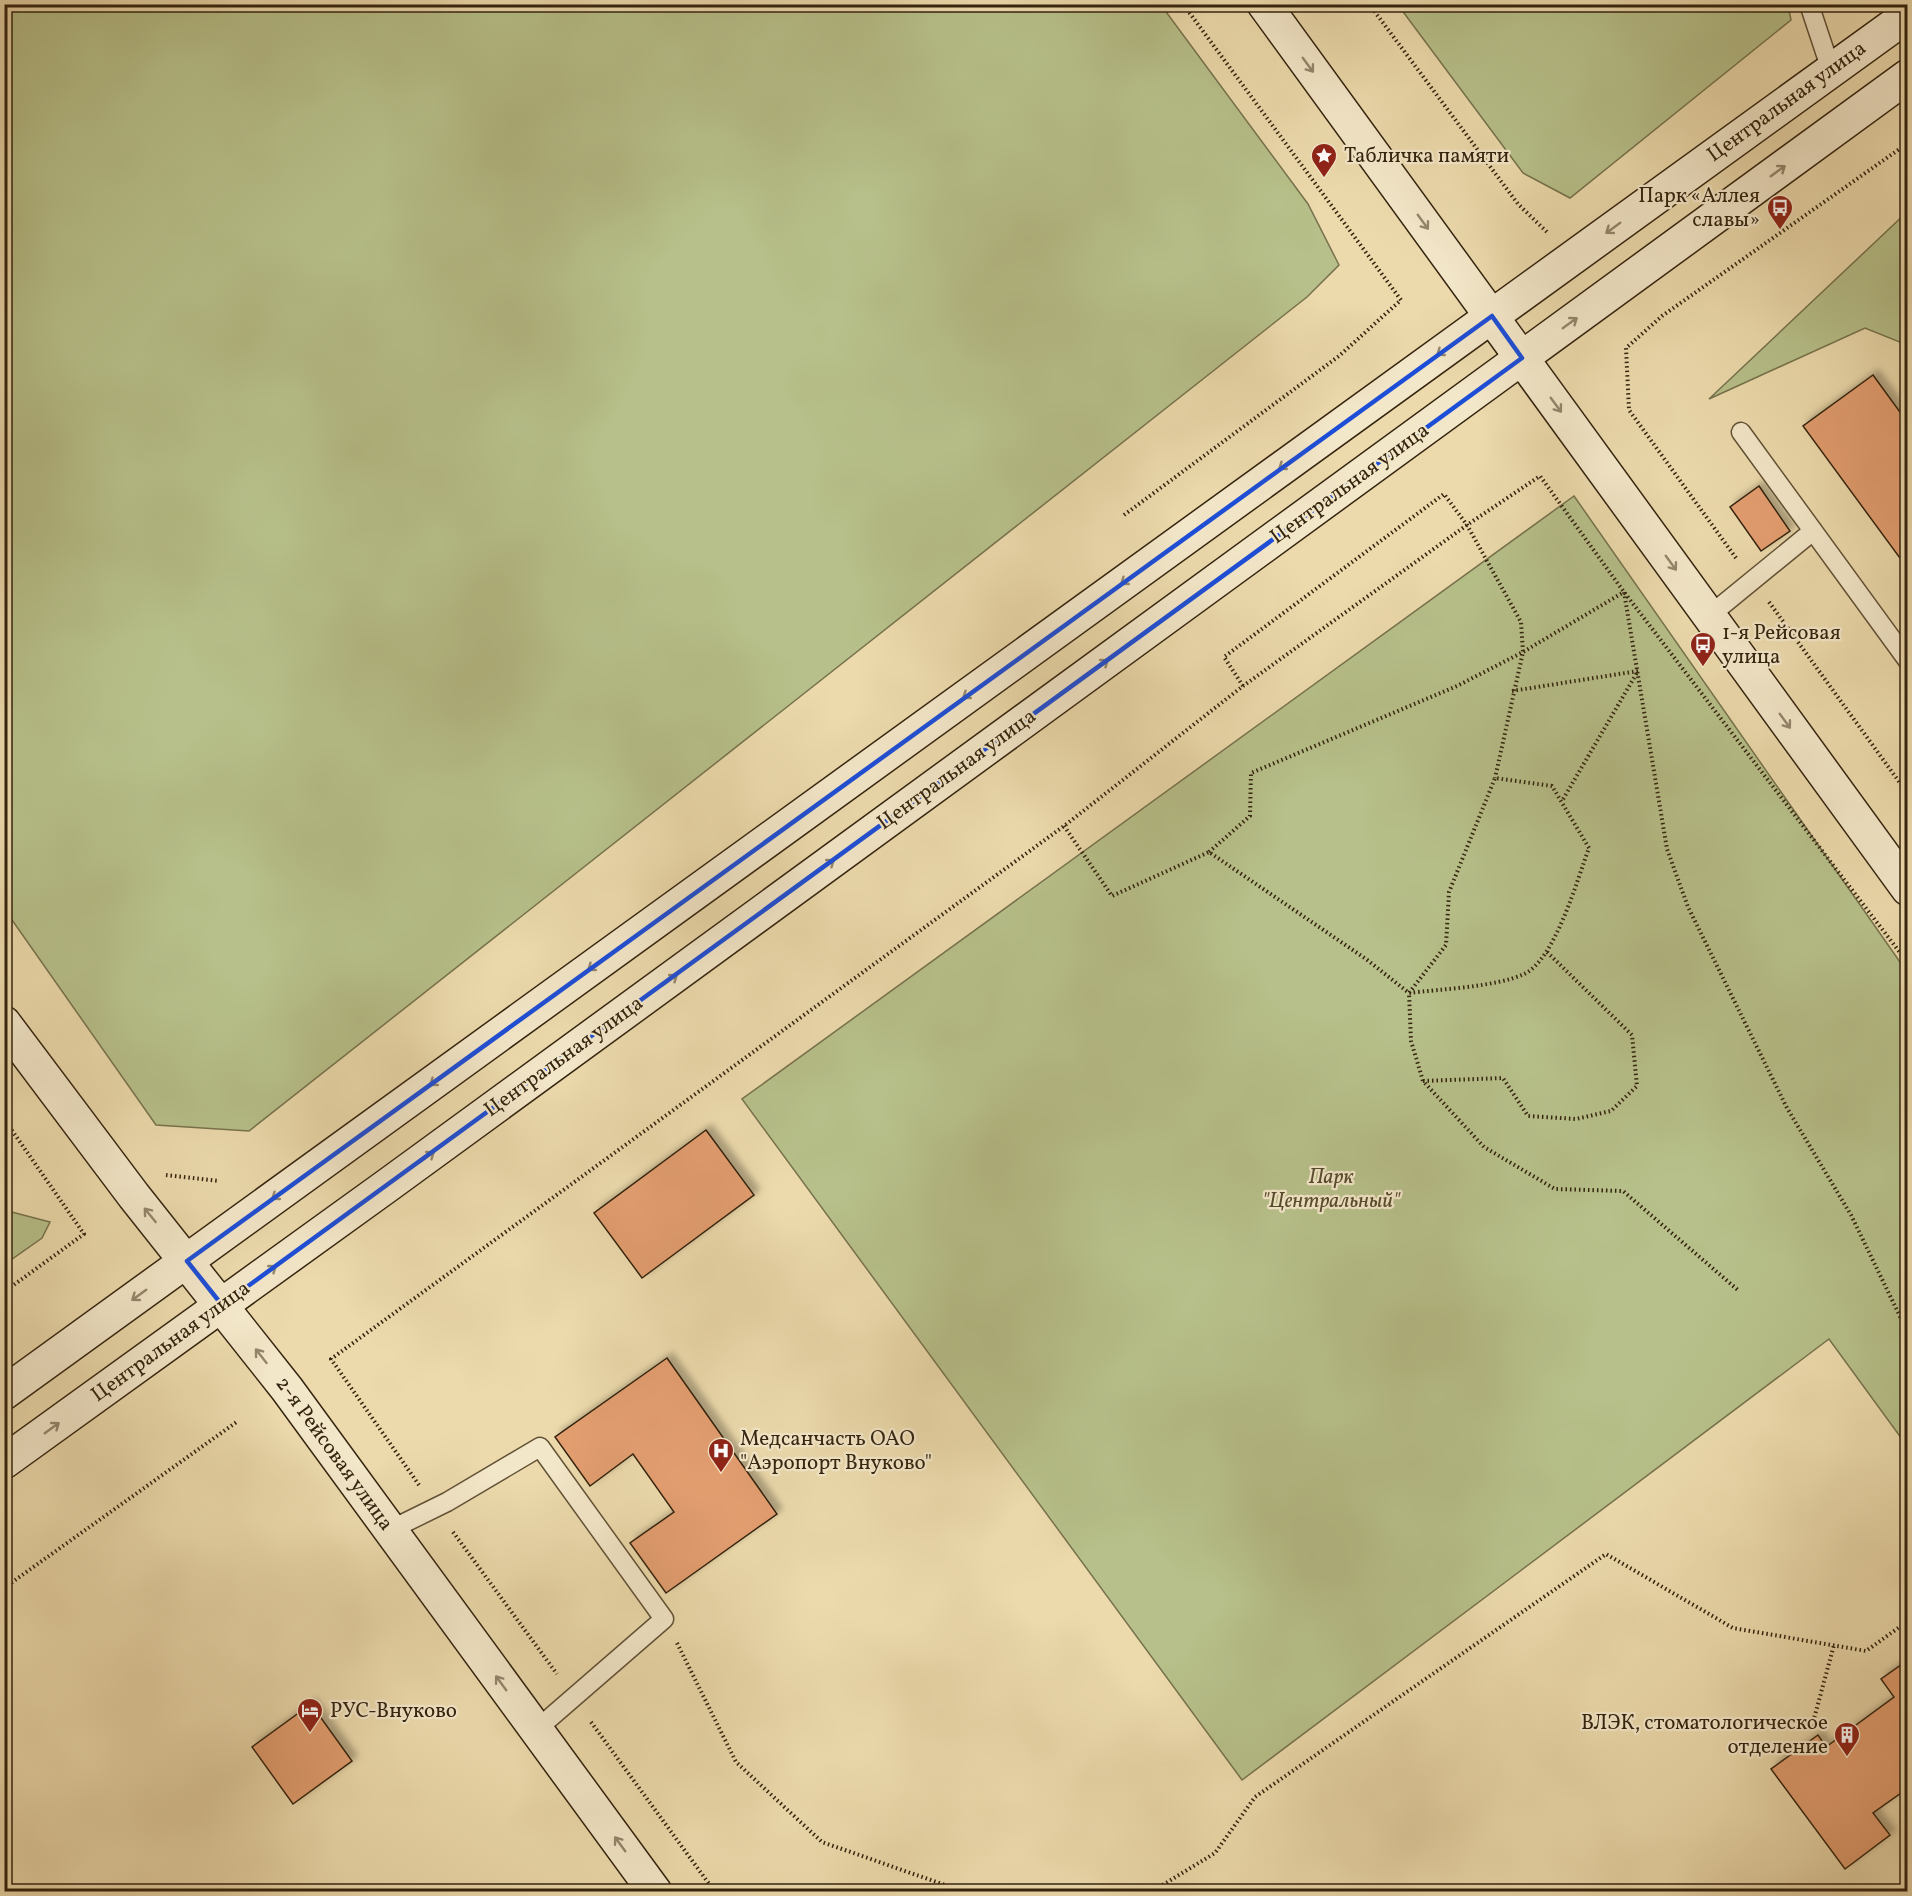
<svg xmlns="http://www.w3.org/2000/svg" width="1912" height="1896" font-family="Vollkorn,serif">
  <defs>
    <filter id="shadow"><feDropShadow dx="5.5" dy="-5.5" stdDeviation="3" flood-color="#0004"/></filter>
  </defs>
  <rect width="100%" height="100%" fill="#ecdaac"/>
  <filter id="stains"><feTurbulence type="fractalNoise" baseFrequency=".00333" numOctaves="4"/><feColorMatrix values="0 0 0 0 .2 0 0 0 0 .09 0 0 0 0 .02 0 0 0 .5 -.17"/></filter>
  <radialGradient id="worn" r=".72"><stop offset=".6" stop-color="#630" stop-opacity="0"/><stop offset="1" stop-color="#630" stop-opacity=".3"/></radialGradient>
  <g fill="#b7c08a" stroke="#76724c" stroke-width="1.5">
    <polygon points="5,4 1161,5 1308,204 1339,265 1307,297 249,1131 156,1125 5,910"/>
    <polygon points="1788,5 1791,20 1570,198 1523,173 1398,5"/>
    <polygon points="1907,212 1907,345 1865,328 1709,399"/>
    <polygon points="1574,496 1907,972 1907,1446 1829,1339 1242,1780 742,1099"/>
    <polygon points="4,1210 50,1222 42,1238 5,1264"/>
  </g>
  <g fill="#e39e6f" stroke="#34240f" stroke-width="1.5" filter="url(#shadow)">
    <polygon points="1873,375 1908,423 1908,569 1803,426"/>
    <polygon points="1759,486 1790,531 1761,551 1730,507"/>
    <polygon points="706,1130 754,1195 642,1278 594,1213"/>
    <polygon points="667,1358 777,1514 666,1593 630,1543 674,1512 633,1454 590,1486 555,1437"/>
    <polygon points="1908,1660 1908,1788 1873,1813 1890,1835 1845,1869 1771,1769 1818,1735 1826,1747 1894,1697 1881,1679"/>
    <polygon points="311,1704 352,1761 293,1804 252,1747"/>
  </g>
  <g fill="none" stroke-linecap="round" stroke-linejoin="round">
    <defs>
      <g id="lane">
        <polyline points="1809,4 1831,70"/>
        <polyline points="1741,432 1908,661"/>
        <polyline points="1709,616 1813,531"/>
        <polyline points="390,1530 447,1502 540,1447 664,1619 536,1730"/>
      </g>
      <g id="secondary">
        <polyline points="1264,4 1908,889"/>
        <polyline points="4,1023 134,1196 287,1389 655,1892"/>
        <polyline points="4,1393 1908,15"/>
        <polyline points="4,1462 388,1185 1908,76"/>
      </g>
    </defs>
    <use href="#lane" stroke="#625236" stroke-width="21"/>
    <use href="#secondary" stroke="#34240f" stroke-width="36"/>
    <g stroke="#34240f" stroke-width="4" stroke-dasharray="1.5 3" stroke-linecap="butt">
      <polyline points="1369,4 1518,204 1548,233"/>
      <polyline points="1124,515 1339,356 1401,300 1183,4"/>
      <polyline points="1736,558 1629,410 1626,348 1662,316 1908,143"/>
      <polyline points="1769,602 1908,794"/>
      <polyline points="1243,686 1224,657 1444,494 1467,525 1521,622 1523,652 1495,778"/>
      <polyline points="1512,691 1638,671 1562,801"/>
      <path d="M1064 826 1112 896 1209 852 1366 959 1409 993 1446 945 1449 892 1495 778 1552 786 1589 848C1577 880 1555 960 1524 974 1496 987 1441 989 1409 993L1411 1041 1423 1081 1484 1147 1555 1189 1623 1191 1739 1291"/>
      <polyline points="1209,852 1250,816 1251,773 1457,686 1523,652 1624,592 1667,849 1688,907 1787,1108 1851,1215 1908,1333"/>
      <polyline points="1423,1081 1503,1078 1528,1116 1576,1119 1611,1111 1637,1086 1632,1035 1547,952"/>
      <polyline points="4,1119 84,1234 4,1292"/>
      <polyline points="166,1175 219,1181"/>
      <polyline points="419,1485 331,1359 1064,826 1243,686 1467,525 1540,476 1624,592 1908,963"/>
      <polyline points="453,1532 557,1674"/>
      <polyline points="4,1588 238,1421"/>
      <polyline points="677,1643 736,1762 822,1842 945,1885 955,1892"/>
      <polyline points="591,1722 715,1892"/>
      <polyline points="1812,1726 1834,1645"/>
      <polyline points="1151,1892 1215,1853 1255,1797 1606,1554 1733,1628 1866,1651 1908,1621"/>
    </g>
    <use href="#lane" stroke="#f3e7c9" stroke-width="18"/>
    <use href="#secondary" stroke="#f3e7c9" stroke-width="33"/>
  </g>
  <defs><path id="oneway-shaft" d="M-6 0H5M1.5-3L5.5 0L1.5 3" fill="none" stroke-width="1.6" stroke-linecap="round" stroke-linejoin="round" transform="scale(1.5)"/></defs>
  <g stroke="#94866c">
    <use href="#oneway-shaft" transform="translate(1308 65) rotate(54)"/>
    <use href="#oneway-shaft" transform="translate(1778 171) rotate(-36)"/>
    <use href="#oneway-shaft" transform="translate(1423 222) rotate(54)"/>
    <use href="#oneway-shaft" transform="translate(1613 228) rotate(144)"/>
    <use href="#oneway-shaft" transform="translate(1570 323) rotate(-36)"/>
    <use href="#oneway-shaft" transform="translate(1444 350) rotate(144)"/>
    <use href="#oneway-shaft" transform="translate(1556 405) rotate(54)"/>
    <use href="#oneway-shaft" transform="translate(1286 464) rotate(144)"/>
    <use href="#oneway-shaft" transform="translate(1671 563) rotate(54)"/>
    <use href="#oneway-shaft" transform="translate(1128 579) rotate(144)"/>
    <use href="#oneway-shaft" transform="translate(1101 665) rotate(-36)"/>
    <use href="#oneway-shaft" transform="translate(970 693) rotate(144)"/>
    <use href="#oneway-shaft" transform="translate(1785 721) rotate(54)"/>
    <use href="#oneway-shaft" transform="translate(827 865) rotate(-36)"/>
    <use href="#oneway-shaft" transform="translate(595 965) rotate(144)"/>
    <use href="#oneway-shaft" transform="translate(670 980) rotate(-36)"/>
    <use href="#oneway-shaft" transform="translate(437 1080) rotate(144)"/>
    <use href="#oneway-shaft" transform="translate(427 1157) rotate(-36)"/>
    <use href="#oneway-shaft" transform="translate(279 1194) rotate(144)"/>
    <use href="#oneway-shaft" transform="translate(150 1215) rotate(-129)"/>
    <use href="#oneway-shaft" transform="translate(269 1271) rotate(-36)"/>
    <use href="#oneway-shaft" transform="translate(139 1295) rotate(144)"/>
    <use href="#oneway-shaft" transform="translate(261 1356) rotate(-128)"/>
    <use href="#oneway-shaft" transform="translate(52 1428) rotate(-36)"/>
    <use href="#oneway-shaft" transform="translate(501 1683) rotate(-126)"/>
    <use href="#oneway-shaft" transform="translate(620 1844) rotate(-126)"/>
  </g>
  <path fill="none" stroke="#1d4ed8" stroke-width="4.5" stroke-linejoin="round" d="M1492 316 1522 358 222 1305 187 1261Z"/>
  <defs>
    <symbol id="sight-pin" viewBox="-11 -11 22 30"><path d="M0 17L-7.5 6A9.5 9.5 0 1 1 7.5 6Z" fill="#8f2418" stroke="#f3e7c9"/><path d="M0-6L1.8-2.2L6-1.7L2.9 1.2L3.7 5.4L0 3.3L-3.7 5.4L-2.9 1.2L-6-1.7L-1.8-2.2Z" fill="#fff"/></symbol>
    <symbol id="bus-pin" viewBox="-11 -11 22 30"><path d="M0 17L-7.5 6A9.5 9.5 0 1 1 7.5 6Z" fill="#8f2418" stroke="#f3e7c9"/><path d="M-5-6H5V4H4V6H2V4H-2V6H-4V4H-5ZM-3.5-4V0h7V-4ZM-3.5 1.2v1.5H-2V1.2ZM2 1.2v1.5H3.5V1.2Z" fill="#fff"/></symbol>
    <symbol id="hospital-pin" viewBox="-11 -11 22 30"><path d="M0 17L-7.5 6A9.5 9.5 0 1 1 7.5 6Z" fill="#8f2418" stroke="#f3e7c9"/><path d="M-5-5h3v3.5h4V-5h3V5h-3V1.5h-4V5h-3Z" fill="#fff"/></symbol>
    <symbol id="hotel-pin" viewBox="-11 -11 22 30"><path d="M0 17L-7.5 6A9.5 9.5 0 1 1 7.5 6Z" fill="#8f2418" stroke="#f3e7c9"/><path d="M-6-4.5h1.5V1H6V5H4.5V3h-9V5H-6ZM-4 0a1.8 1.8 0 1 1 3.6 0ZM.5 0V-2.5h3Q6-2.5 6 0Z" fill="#fff"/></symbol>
    <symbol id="building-pin" viewBox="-11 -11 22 30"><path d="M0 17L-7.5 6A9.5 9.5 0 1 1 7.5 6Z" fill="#8f2418" stroke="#f3e7c9"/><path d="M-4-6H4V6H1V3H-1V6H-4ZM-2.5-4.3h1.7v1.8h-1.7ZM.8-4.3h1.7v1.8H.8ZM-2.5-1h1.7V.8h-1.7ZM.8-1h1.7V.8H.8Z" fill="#fff"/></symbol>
  </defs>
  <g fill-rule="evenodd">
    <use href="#sight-pin" x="1309" y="141" width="30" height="40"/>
    <use href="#bus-pin" x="1765" y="193" width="30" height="40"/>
    <use href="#bus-pin" x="1688" y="630" width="30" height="40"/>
    <use href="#hospital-pin" x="706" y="1436" width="30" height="40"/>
    <use href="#hotel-pin" x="295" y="1696" width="30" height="40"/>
    <use href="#building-pin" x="1832" y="1720" width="30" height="40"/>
  </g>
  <g text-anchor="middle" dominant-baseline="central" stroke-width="4.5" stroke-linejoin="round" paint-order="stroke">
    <g font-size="21" fill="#34240f" stroke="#f3e7c9">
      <text transform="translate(1787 102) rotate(-36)">Центральная улица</text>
      <text transform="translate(1350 484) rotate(-36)">Центральная улица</text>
      <text transform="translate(957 770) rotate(-36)">Центральная улица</text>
      <text transform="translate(564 1057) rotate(-36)">Центральная улица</text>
      <text transform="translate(171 1342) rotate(-36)">Центральная улица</text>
      <text transform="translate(334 1454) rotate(54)">2-я Рейсовая улица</text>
    </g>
    <g font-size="21" fill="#34240f" stroke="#f3e7c9" text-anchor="start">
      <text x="1344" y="156">Табличка памяти</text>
      <text x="1760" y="196" text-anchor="end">Парк «Аллея<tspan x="1760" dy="24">славы»</tspan></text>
      <text x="1722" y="633">1-я Рейсовая<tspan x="1722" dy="24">улица</tspan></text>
      <text x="740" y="1439">Медсанчасть ОАО<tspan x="740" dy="24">"Аэропорт Внуково"</tspan></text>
      <text x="330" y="1711">РУС-Внуково</text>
      <text x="1828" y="1723" text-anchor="end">ВЛЭК, стоматологическое<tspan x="1828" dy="24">отделение</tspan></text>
    </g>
    <g font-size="21" font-style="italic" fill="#554b2e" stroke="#f3e7c9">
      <text x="1331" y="1177">Парк<tspan x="1331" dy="24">"Центральный"</tspan></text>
    </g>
  </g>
  <rect width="1912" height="1896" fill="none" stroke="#ecdaac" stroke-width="24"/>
  <rect x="6" y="6" width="1900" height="1884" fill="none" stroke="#34240f" stroke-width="3"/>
  <rect x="12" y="12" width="1888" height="1872" fill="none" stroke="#34240f" stroke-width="1.5"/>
  <rect width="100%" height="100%" filter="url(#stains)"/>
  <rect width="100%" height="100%" fill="url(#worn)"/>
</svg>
